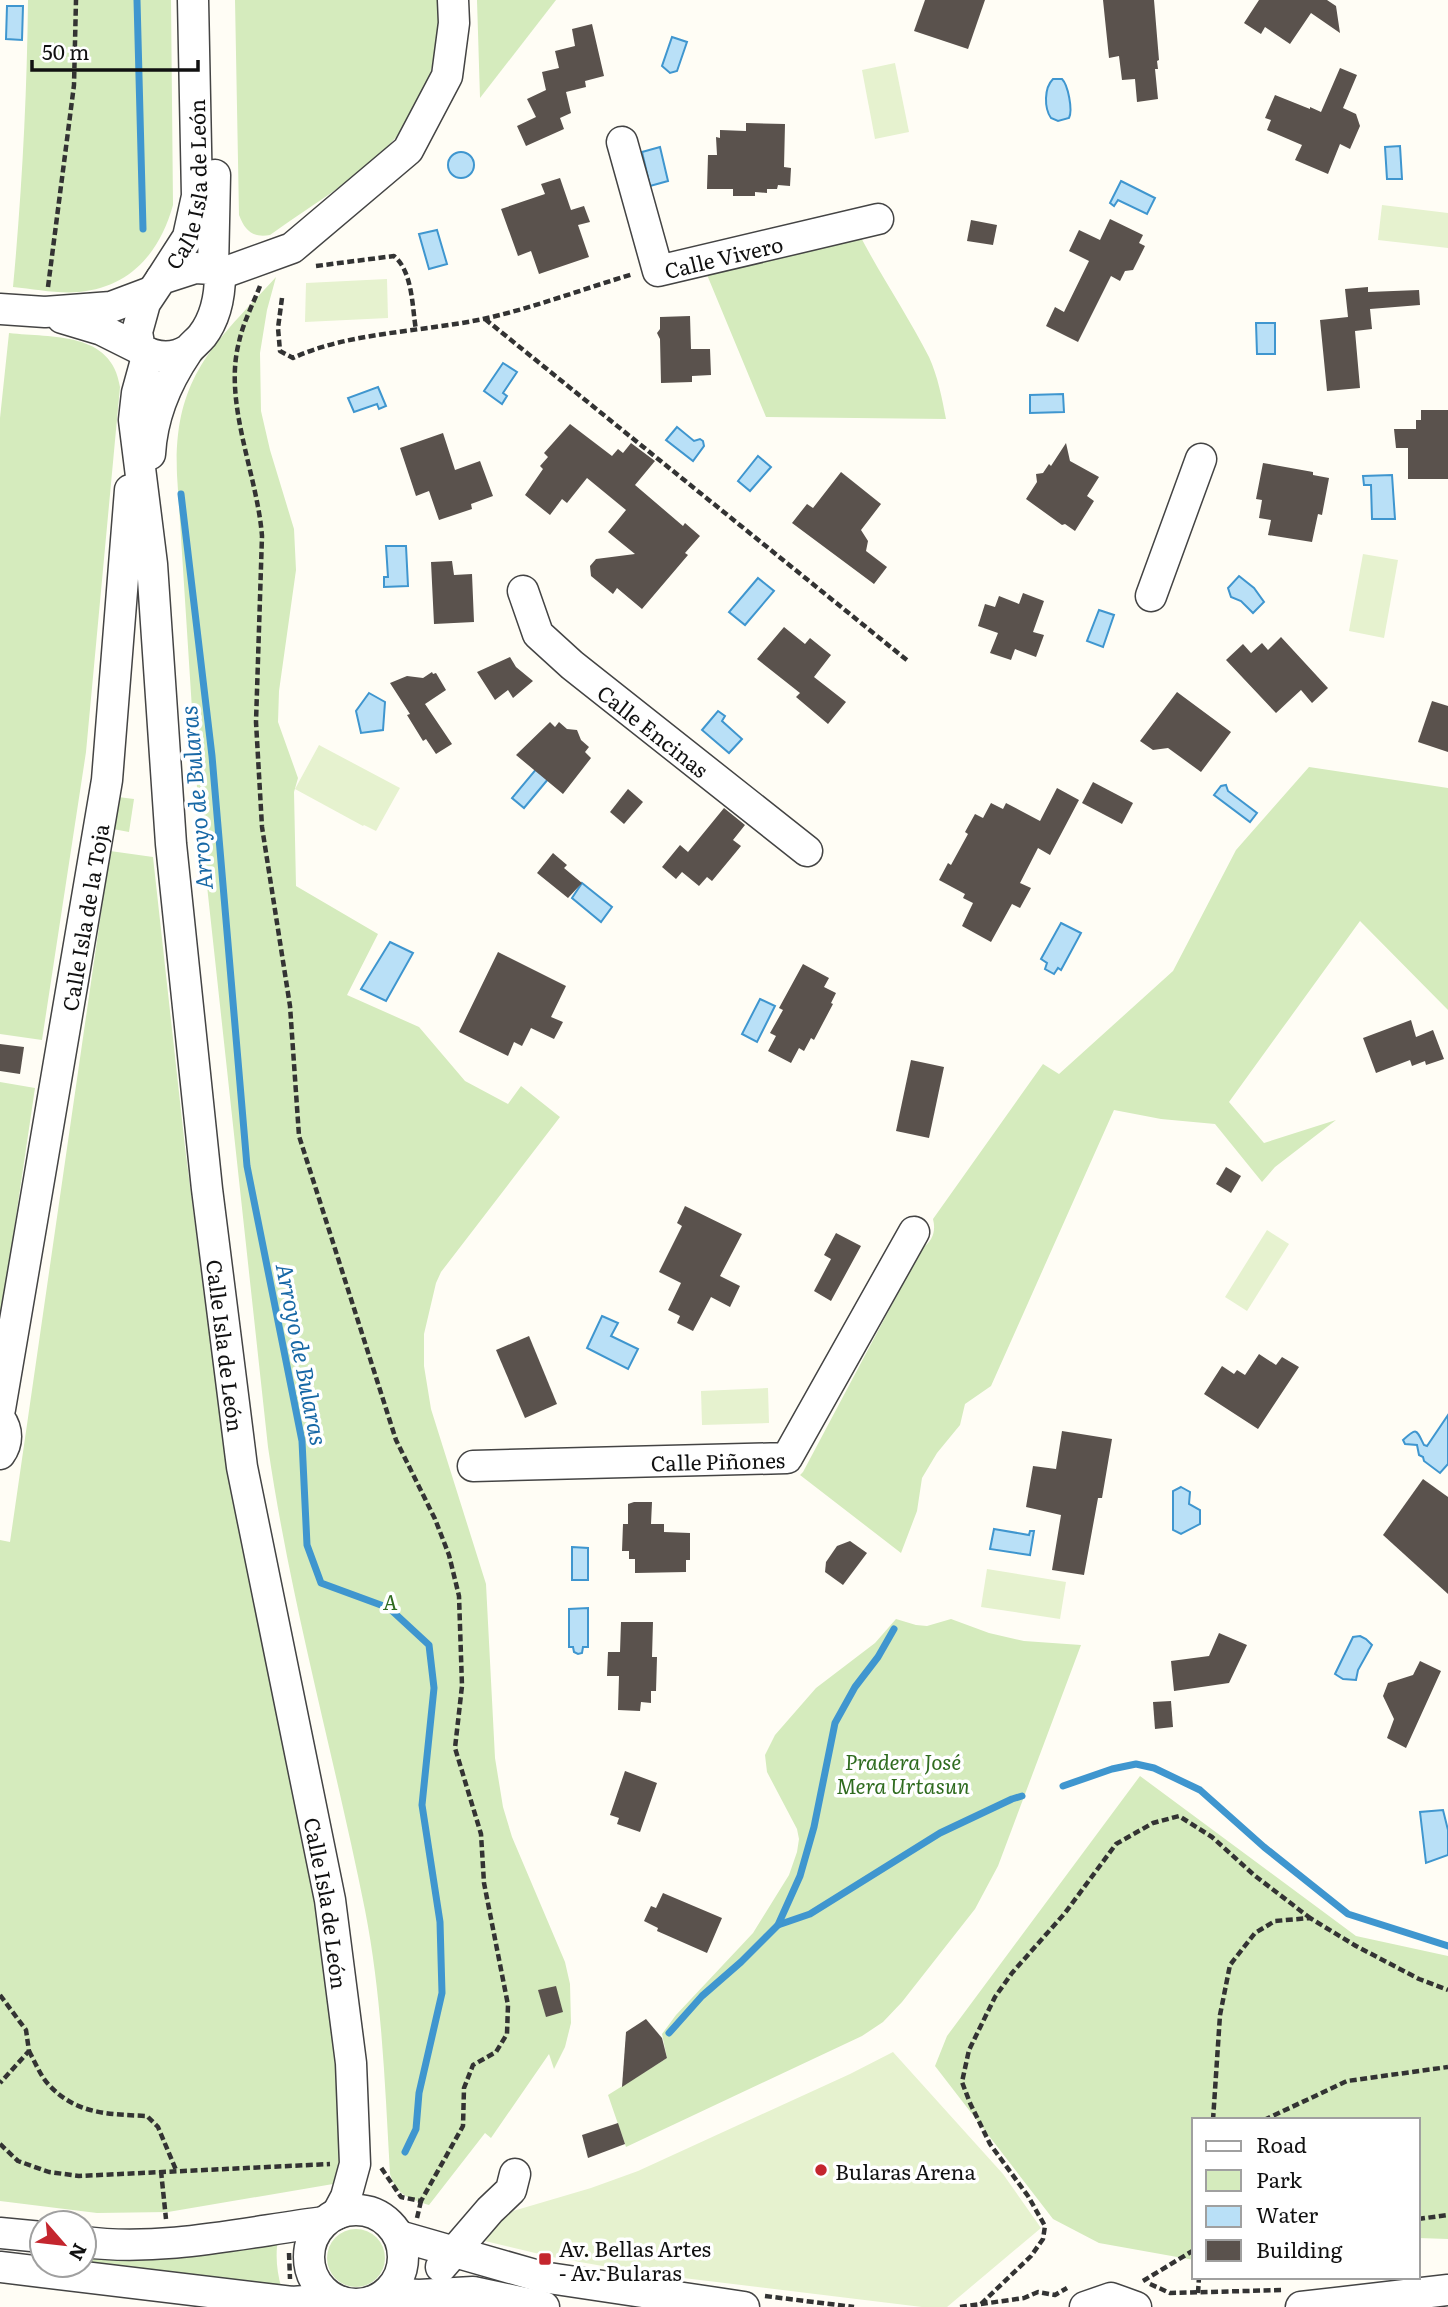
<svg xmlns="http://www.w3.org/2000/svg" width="1448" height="2307" font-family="Literata,serif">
  <rect width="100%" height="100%" fill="#fffdf5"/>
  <g fill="#d5ebbd">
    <path d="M28 0H171L173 205C160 252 131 287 79 292 58 294 34 289 13 287 22 191 27 96 28 0Z"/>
    <path d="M235 0H439C440 135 368 166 270 235 253 238 245 231 239 215Z"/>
    <polygon points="477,0 556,0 480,98"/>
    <path d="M857 230C879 273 907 314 929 357 938 377 942 398 946 419L766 417 705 270Z"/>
    <path d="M276 277 267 310 260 353 261 411 270 450 294 529 296 570 279 691 278 722 298 778 294 792 296 886 378 934 347 995 419 1027 465 1081 508 1104 521 1086 560 1117 441 1272 436 1283 424 1334V1366L431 1409 486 1584 495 1758 503 1807 512 1837 565 1962 570 1984 571 2023 565 2047 554 2069 549 2054 491 2138 485 2133 429 2205C410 2199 396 2195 390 2174 385 2086 382 1997 365 1910 334 1755 291 1604 268 1447L198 803 177 475C173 376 215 344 276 277Z"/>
    <path d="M9 333C52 338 112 331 120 387L86 752 42 1040 0 1034V418Z"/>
    <path d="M1309 767 1448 788V1010L1360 921 1229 1102 1264 1143 1336 1120 1275 1167 1262 1182 1215 1124 1161 1119 1114 1110 991 1386 965 1404 960 1425 937 1453 922 1478 917 1511 901 1553 800 1475 803 1472 922 1248C933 1241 936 1231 933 1219L1043 1064 1059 1074 1173 971 1236 850Z"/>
    <polygon points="118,797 134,799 129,832 113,829"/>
    <polygon points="110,851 153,857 185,1147 206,1310 233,1490 268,1673 327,1951 345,2118 339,2180 333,2184 168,2212 97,2213 0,2201 0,1540 10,1542"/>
    <polygon points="0,1082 35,1088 0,1325"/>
    <polygon points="896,1619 916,1625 927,1626 951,1619 989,1633 1024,1641 1081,1645 998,1866 975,1909 902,2002 883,2022 862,2036 626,2147 608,2095 667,2058 662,2034 676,2015 753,1933 789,1875 797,1852 799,1839 797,1829 767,1772 765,1755 775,1735 816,1688 875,1643"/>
    <polygon points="1140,1776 1356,1936 1448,1956 1448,2239 1418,2238 1418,2120 1194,2120 1194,2260 1099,2243 1053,2219 935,2066 947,2036"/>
    <circle cx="356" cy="2258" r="29"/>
    <path d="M278 2238C275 2258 277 2274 283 2293L84 2265V2251Z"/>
  </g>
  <g fill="#e6f2cf">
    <polygon points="895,63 909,132 875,139 862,70"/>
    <polygon points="1382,205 1448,213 1448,248 1378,240"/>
    <polygon points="387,279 388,318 305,322 306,283"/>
    <polygon points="1363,554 1398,560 1384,638 1349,631"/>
    <polygon points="319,745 400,788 376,831 364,825 363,826 295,789"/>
    <polygon points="1267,1230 1289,1244 1247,1311 1225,1297"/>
    <polygon points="768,1388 769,1423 702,1425 701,1391"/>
    <polygon points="987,1569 1066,1582 1060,1619 981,1607"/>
    <polygon points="893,2052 1003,2174 1041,2228 947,2307 922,2307 642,2273 552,2257 485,2241 501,2221 513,2211 591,2188 638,2171 850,2074"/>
  </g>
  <g fill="#b9e0f7" stroke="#3f96cf" stroke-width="2">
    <polygon points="7,6 23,6 22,40 6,39"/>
    <polygon points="672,37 687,42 677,71 670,73 662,66"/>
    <path d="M1053 79H1062C1068 85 1073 110 1069 118L1058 121 1051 118C1044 108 1044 88 1053 79Z"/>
    <polygon points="1400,146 1402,179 1387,179 1385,147"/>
    <polygon points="660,147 668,181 650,186 642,152"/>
    <circle cx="461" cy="165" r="13"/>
    <polygon points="1121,181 1155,198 1147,214 1118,200 1114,206 1110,203"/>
    <polygon points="437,230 447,264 429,269 419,234"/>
    <polygon points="1256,323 1275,323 1275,354 1257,354"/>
    <polygon points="503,363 517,372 503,393 507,396 502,404 484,391"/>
    <polygon points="378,387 386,406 379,409 377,404 354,412 348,398"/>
    <polygon points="1063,394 1064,412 1030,413 1030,395"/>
    <polygon points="677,427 694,441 700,439 703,441 704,446 693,461 666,440"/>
    <polygon points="758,456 771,467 750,491 738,481"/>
    <polygon points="1392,475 1395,519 1372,519 1371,485 1364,485 1363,476"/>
    <polygon points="386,546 406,546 408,586 384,587 384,577 388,577"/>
    <polygon points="1239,576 1254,588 1264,602 1253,613 1241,601 1231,597 1228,588"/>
    <polygon points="758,578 774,591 745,625 729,612"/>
    <polygon points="1099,610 1114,615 1103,647 1087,641"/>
    <polygon points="369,693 385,702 383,730 361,733 356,711"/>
    <polygon points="718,711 725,716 722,721 742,739 729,753 702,730"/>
    <polygon points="543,761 554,772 524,808 512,798"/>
    <polygon points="1226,785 1228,791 1257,813 1250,822 1214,795 1221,786"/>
    <polygon points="582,883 612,907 601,922 572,898"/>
    <polygon points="1061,923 1081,933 1061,970 1058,968 1054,974 1045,969 1047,963 1041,959"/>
    <polygon points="390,942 413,953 386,1001 361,989"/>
    <polygon points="760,999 775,1006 757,1042 742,1034"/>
    <polygon points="602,1316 618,1323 611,1336 638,1349 628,1369 587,1348"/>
    <path d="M1448 1415V1464L1440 1473 1424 1461 1423 1457 1419 1455 1417 1445 1405 1444 1403 1440C1417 1427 1416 1429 1424 1445L1427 1446Z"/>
    <polygon points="1181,1487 1190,1492 1189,1504 1200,1510 1200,1524 1181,1534 1173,1530 1173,1491"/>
    <polygon points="994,1529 1029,1535 1030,1531 1034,1531 1030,1555 990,1549"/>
    <polygon points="572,1547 588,1548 588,1580 572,1580"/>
    <polygon points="588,1608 588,1647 583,1647 582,1653 578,1654 574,1652 573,1647 569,1647 569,1609"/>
    <polygon points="1360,1636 1366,1639 1372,1645 1358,1670 1356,1680 1343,1679 1335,1674 1353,1637"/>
    <polygon points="1443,1810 1448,1830 1448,1855 1426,1863 1420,1812"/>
  </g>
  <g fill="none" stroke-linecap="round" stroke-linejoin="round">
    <g stroke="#3f96cf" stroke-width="7">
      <polyline points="137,0 143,229"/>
      <polyline points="181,494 212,756 247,1166 302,1441 307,1545 321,1583 389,1608 429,1645 434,1688 422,1805 440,1922 442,1993 419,2093 416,2129 405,2152"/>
      <polyline points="1063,1786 1112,1769 1136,1764 1154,1768 1200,1790 1264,1847 1348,1914 1448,1946"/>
      <polyline points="778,1925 810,1914 940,1833 1012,1799 1022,1796"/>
      <polyline points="669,2033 702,1996 741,1962 778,1925 800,1876 814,1827 835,1723 855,1687 878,1657 894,1629"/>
    </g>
  </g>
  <g fill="#5a524d">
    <polygon points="925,0 985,0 968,49 914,31"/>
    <polygon points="1103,0 1154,0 1159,60 1157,61 1158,69 1155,69 1158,99 1137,102 1135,79 1122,80 1119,56 1109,58"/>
    <polygon points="1259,0 1327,0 1336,6 1340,33 1311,13 1290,44 1265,27 1261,34 1244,23"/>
    <polygon points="592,24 604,76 585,81 586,87 566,92 571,113 560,118 564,129 526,146 517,126 536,117 527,99 546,90 542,72 559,68 555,51 575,46 572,29"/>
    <polygon points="1340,68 1357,75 1343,108 1356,114 1360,126 1350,149 1340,144 1328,174 1295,160 1302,145 1267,130 1271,120 1265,118 1275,95 1310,109 1310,107 1321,112"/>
    <polygon points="746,123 785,124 784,167 791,168 790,186 778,185 777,189 767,189 767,193 755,192 755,196 733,196 733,189 707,189 708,155 717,155 716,137 720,138 720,130 746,131"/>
    <polygon points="560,178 571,210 584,206 590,222 578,225 589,257 539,274 531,251 518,256 501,209 545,194 541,184"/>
    <polygon points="1110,219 1143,235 1139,243 1145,246 1133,270 1125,271 1120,281 1111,276 1078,342 1046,326 1055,307 1064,312 1089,261 1069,251 1079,230 1100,240"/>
    <polygon points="971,220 997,225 993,245 967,241"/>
    <polygon points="1368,287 1368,292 1419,290 1420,305 1370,309 1372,329 1355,331 1360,388 1327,391 1320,320 1348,317 1345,289"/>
    <polygon points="690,316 691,349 710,349 711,375 692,376 692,382 661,383 660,339 657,333 660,329 660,317"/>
    <polygon points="1421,410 1448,410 1448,479 1408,479 1408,448 1396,448 1394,429 1416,429 1416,420 1421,420"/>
    <polygon points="570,424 612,456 618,449 623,453 631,443 655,461 635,485 683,526 685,523 700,536 685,553 688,555 642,609 617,588 613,594 591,576 590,566 596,559 635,554 608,532 626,510 587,478 567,503 562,499 550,515 525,495 543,469 540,466 548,457 544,453"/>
    <polygon points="443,433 455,470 480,461 493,496 471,504 472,509 439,520 429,491 416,496 400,448"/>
    <polygon points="1066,443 1070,461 1099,477 1087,496 1094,501 1075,531 1065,524 1062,525 1026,499 1037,482 1036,474 1043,473 1049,464 1051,466"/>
    <polygon points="1263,463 1313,472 1313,475 1329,478 1322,515 1318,514 1312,542 1268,535 1271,520 1259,518 1262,500 1256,499"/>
    <polygon points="841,472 881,504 861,530 868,541 866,551 887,567 874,584 792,523 807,504 813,508"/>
    <polygon points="452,561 454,575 472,574 474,622 434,624 431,562"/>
    <polygon points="1023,593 1044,601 1033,632 1044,635 1036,657 1015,649 1011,660 990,653 998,633 978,626 985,604 995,607 999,596 1019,604"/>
    <polygon points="784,627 805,644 810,638 831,655 814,677 846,702 828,724 796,697 800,693 757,659"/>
    <polygon points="1281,637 1328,688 1312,703 1301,690 1276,713 1226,660 1243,644 1251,653 1262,643 1268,650"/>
    <polygon points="510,657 516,667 533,681 513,698 508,690 495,700 477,672"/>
    <polygon points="432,672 433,674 436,673 446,690 425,704 452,744 436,754 426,739 423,741 407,715 410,714 390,683 407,676 423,678"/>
    <polygon points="1177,692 1231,732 1201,772 1168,748 1153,750 1140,741"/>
    <polygon points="1432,701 1448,706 1448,752 1418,742"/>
    <polygon points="550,722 555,727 559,722 567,729 577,730 581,740 589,747 585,752 591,758 563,794 516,755"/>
    <polygon points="1093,782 1133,803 1122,824 1082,803"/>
    <polygon points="1057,788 1079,800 1050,855 1038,848 1020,883 1031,888 1020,908 1012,904 991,942 962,926 973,903 963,898 965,894 939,880 948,863 951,865 968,834 965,832 975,814 983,818 991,803 1003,809 1006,803 1040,821"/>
    <polygon points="628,789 643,802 624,824 610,812"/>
    <polygon points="724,808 745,825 733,840 741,846 712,881 707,877 699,886 682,872 676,879 662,867 680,845 688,852"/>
    <polygon points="553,853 567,865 564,868 582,883 568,898 537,873"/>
    <polygon points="498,952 566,986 551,1017 563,1022 554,1039 531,1028 522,1046 514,1042 508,1056 459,1032"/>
    <polygon points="803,964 829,978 824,987 836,993 831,1003 833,1004 814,1040 811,1038 804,1051 799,1048 791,1063 768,1051 776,1036 770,1033 783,1010 779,1008"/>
    <polygon points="1411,1020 1416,1037 1433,1030 1444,1059 1426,1065 1425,1061 1412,1066 1410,1060 1376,1073 1363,1038"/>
    <polygon points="0,1044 24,1047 20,1074 0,1071"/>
    <polygon points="911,1060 944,1067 929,1138 896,1131"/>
    <polygon points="1226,1167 1241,1176 1231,1193 1216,1184"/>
    <polygon points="685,1206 742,1234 720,1276 740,1286 730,1307 711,1297 693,1331 677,1323 680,1316 668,1310 681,1283 659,1272 682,1226 677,1223"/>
    <polygon points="836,1233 861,1246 831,1301 814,1291 831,1259 824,1255"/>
    <polygon points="529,1336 557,1404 525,1418 496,1350"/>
    <polygon points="1259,1354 1276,1365 1282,1357 1299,1367 1258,1429 1204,1394 1222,1366 1234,1374 1237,1370 1245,1375"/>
    <polygon points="1062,1431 1112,1439 1102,1498 1098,1498 1084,1575 1052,1570 1061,1515 1026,1507 1033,1466 1056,1469"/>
    <polygon points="1423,1479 1448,1497 1448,1594 1383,1535"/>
    <polygon points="634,1502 652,1502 651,1524 664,1524 664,1532 690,1533 690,1560 686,1560 686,1572 635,1573 635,1559 629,1559 629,1551 622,1551 623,1524 628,1524 628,1504"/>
    <polygon points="850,1541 867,1553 843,1585 825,1572 826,1562 837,1546"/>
    <polygon points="621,1622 653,1622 652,1657 657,1657 656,1691 651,1691 651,1703 641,1702 640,1711 618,1710 619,1676 607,1676 608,1652 620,1652"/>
    <polygon points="1219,1633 1247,1645 1229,1683 1174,1691 1171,1661 1209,1656"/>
    <polygon points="1420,1661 1441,1671 1406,1748 1387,1738 1394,1719 1383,1696 1388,1683 1413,1675"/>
    <polygon points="1171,1701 1173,1727 1155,1729 1153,1702"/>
    <polygon points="625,1771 657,1783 640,1832 617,1824 619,1818 610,1815"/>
    <polygon points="663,1893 722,1918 707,1953 657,1931 658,1928 644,1921 651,1906 656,1908"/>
    <polygon points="556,1986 563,2012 546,2017 538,1990"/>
    <polygon points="646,2019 662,2038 667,2058 622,2087 626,2032"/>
    <polygon points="618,2123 625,2144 588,2158 582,2135"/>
  </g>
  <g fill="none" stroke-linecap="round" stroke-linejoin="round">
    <defs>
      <g id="minor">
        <path id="s1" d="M622 142 658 271 878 219"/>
        <polyline points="213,269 215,175"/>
        <polyline points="220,274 292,248 408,150 447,76 454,23 453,0"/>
        <path id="s2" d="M161 279 188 237 197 196 193 0"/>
        <polyline points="0,309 45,312 111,307 151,292"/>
        <polyline points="62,318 102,330 140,349"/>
        <path id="s3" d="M148 353 137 393 134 420 152 564 171 844 207 1189 242 1467 330 1900 351 2063 355 2164 346 2197 337 2214"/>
        <path d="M150 454C152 417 166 383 187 352 191 346 197 342 202 336 216 318 220 296 220 274L213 269 195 268 161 279 145 303 137 332 140 349C156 358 172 360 188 350"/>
        <path id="s4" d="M523 591 538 634 572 665 807 851"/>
        <polyline points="1151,596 1201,459"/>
        <path id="s5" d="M0 1409 107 780 130 490"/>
        <path d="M0 1419C8 1430 8 1443 0 1454"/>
        <path id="s6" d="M473 1466 787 1458 914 1232"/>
        <circle cx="356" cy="2257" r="47"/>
        <polyline points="0,2233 42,2237"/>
        <polyline points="399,2236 542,2277 744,2307"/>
        <path d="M84 2242C163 2252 246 2232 324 2222"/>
        <polyline points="0,2267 292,2302 332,2299"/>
        <polyline points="441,2267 490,2210 511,2190 515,2174"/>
        <polyline points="387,2293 419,2295 473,2292 544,2307"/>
        <polyline points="1085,2307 1111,2298 1136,2307"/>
        <polyline points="1301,2307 1448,2290"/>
      </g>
    </defs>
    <use href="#minor" stroke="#444" stroke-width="33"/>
    <g stroke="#333" stroke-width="4.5" stroke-dasharray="7 3.5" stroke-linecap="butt">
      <path d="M316 266 394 256C413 272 412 307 416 330"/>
      <path d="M260 286C253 304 243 323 239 342 223 403 257 473 262 536L256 722 262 827 290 1006 299 1136 396 1440 435 1519 449 1555 459 1596 462 1686 455 1748 481 1834 484 1883 508 2005 507 2034 496 2052 473 2065 464 2088 463 2126 421 2201 401 2197 380 2166"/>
      <polyline points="48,287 74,85 76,0"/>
      <path d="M282 298 278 328 280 351 293 358C349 332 422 332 483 319 533 308 583 289 633 274"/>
      <polyline points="485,319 908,661"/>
      <polyline points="0,1995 26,2030 29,2051 0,2083"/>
      <path d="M29 2051C35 2062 41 2077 49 2085 77 2115 109 2114 147 2116L158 2127 176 2170"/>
      <polyline points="1213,2120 1220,2015 1230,1965 1255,1933 1275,1921 1310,1918 1356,1946 1419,1979 1448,1990"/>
      <polyline points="1264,2120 1347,2081 1448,2067"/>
      <polyline points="0,2144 18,2161 49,2172 79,2176 330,2164"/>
      <polyline points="161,2171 166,2219"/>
      <polyline points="417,2218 421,2201"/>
      <polyline points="1418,2219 1448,2215"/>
      <polyline points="289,2253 290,2279"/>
      <polyline points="1143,2281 1194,2250"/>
      <polyline points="1150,2284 1170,2293 1283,2290"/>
      <polyline points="1198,2293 1199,2277"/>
      <polyline points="765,2296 854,2307"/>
      <polyline points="981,2304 1031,2256 1043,2239 1045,2226 1028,2196 990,2144 970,2103 962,2082 969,2050 995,1997 1012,1973 1065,1913 1116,1844 1153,1823 1179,1816 1212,1837 1254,1875 1310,1918"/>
      <polyline points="960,2307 1024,2298 1038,2292 1055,2295 1067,2288"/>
    </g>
    <use href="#minor" stroke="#fff" stroke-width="30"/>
  </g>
  <g fill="#c4262e" stroke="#fff" stroke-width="2.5">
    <circle cx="821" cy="2170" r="7"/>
    <rect x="538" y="2252" width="14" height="14" rx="3.5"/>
  </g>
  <g text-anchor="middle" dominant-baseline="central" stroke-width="7" stroke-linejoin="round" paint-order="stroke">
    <g font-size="21" fill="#111" stroke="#fff">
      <text stroke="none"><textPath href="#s2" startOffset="102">Calle Isla de León</textPath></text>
      <text stroke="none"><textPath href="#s1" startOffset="201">Calle Vivero</textPath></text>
      <text stroke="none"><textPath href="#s4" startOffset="196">Calle Encinas</textPath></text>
      <text stroke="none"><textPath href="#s5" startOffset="499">Calle Isla de la Toja</textPath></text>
      <text stroke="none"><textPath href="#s3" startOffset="999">Calle Isla de León</textPath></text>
      <text stroke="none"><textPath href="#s6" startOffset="245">Calle Piñones</textPath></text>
      <text stroke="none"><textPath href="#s3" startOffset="1566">Calle Isla de León</textPath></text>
    </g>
    <g font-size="21" font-style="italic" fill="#2f6b1f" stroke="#fff">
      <text x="390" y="1600">A</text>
      <text x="903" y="1760">Pradera José<tspan x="903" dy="24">Mera Urtasun</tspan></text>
    </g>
    <g font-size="21" fill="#111" stroke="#fff" text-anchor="start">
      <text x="835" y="2170">Bularas Arena</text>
      <text x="559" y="2247">Av. Bellas Artes<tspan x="559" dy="24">- Av. Bularas</tspan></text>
    </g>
    <g font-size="23" font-style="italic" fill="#1768a6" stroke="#fff">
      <text transform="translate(195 798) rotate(-95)">Arroyo de Bularas</text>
      <text transform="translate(303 1354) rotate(79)">Arroyo de Bularas</text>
    </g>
  </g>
  <rect x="1192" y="2118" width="228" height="161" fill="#ffffff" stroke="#a0a0a0" stroke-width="2"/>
  <rect x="1206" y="2141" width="35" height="10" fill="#ffffff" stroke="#a0a0a0" stroke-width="2"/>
  <text x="1256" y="2153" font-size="21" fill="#111111">Road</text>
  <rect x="1206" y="2170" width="35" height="21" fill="#d5ebbd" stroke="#a0a0a0" stroke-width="2"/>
  <text x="1256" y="2188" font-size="21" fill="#111111">Park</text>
  <rect x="1206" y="2206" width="35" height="21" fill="#b9e0f7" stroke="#a0a0a0" stroke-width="2"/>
  <text x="1256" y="2223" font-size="21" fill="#111111">Water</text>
  <rect x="1206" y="2240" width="35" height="21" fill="#5a524d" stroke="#a0a0a0" stroke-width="2"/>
  <text x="1256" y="2258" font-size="21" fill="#111111">Building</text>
  <g transform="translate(63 2244) rotate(118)"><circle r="33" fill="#ffffff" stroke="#a0a0a0" stroke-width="2"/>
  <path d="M0-5L12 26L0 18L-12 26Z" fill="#c4262e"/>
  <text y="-10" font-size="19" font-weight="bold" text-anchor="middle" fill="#111111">N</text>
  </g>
  <path d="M32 60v10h166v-10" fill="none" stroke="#111111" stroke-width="3.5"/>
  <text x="42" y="60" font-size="21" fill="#111111" stroke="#ffffff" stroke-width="5" paint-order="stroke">50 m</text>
</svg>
